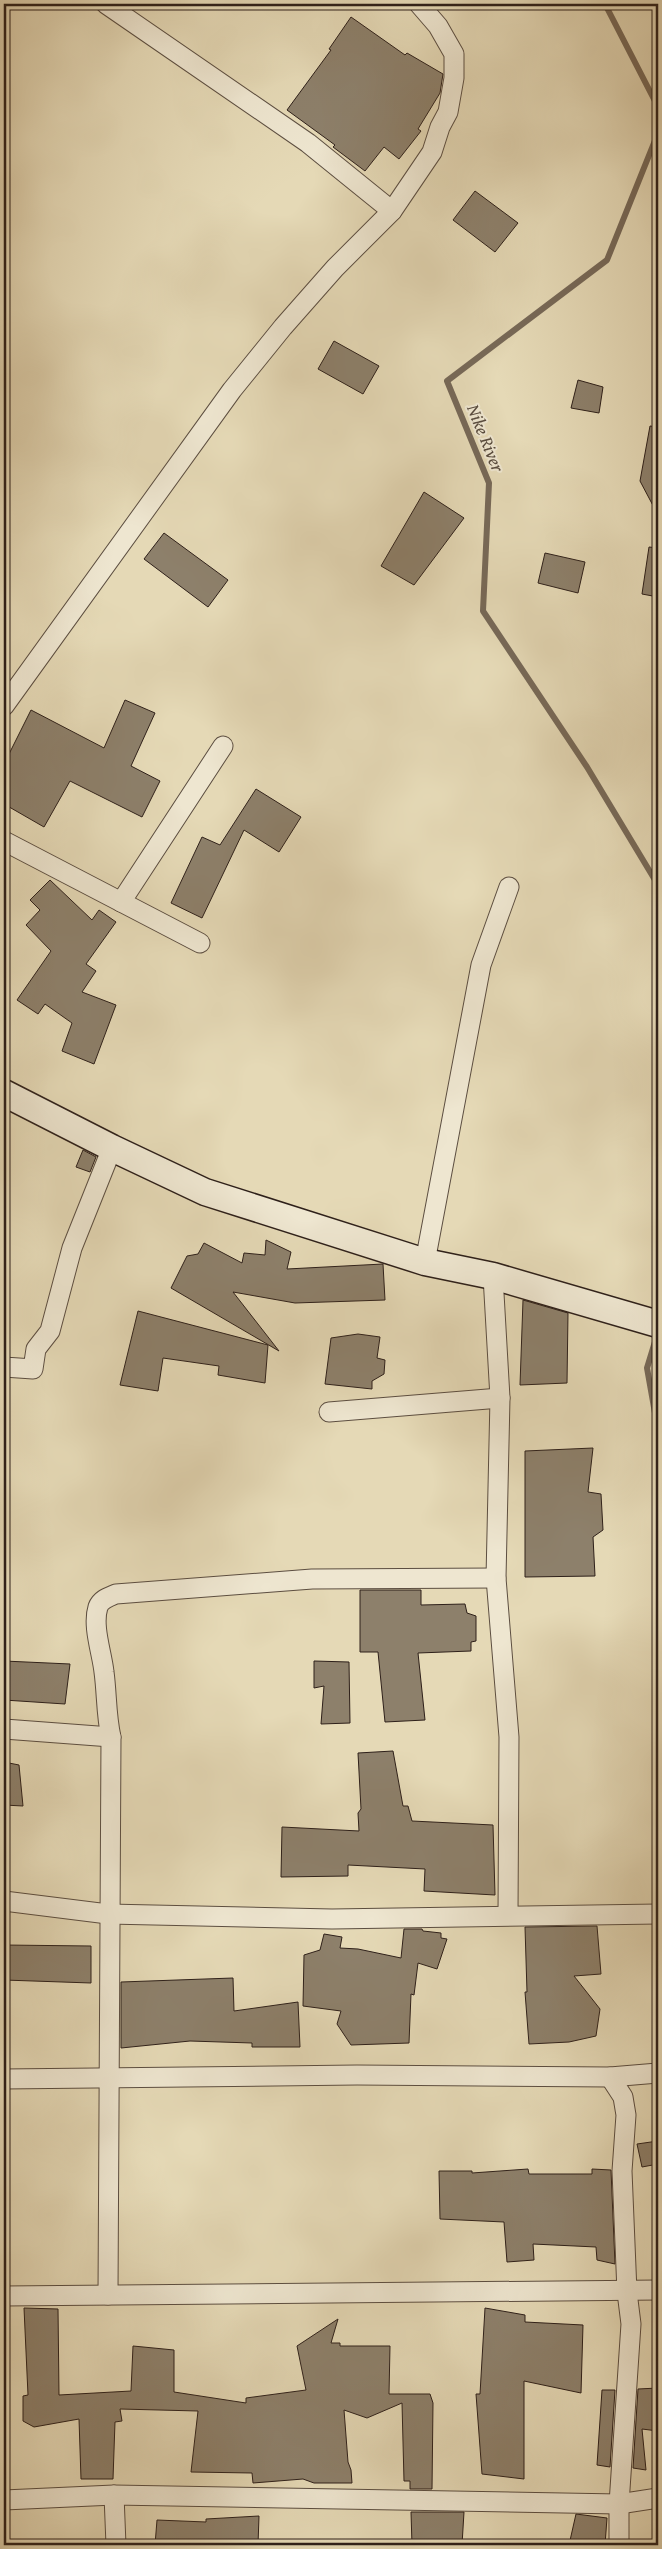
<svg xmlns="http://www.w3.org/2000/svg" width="662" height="2549" font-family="'Gentium Book Plus',serif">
  <rect width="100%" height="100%" fill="#e5d9b6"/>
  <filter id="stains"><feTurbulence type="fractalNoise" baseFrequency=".004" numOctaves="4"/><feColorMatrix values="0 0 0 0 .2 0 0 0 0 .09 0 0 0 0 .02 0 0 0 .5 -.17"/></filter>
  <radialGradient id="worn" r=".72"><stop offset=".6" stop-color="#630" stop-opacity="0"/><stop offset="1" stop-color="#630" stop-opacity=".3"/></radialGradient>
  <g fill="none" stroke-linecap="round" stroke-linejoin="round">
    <g stroke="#776958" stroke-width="6">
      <polyline points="605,4 658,107"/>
      <polyline points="658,133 607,260 447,381 489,483 483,611 587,767 658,885"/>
      <polyline points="658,1332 647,1368 658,1430"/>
    </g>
  </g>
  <g fill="#8d806b" stroke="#2e201a">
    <polygon points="351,17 405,55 407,53 443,74 440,93 418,129 421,131 399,159 384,147 365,171 333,147 335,145 287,110 331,50 329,49"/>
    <polygon points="475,191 518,223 495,252 453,220"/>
    <polygon points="334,341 379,366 363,394 318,369"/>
    <polygon points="578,380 603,387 599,413 571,408"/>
    <polygon points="650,426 658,427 658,515 640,481"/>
    <polygon points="424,492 464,518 414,585 381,566"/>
    <polygon points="164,533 228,580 208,607 144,559"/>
    <polygon points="649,547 658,548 658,597 642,594"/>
    <polygon points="545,553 585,562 578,593 538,583"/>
    <polygon points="125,700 155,713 131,766 160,781 142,817 70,781 44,827 4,804 4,764 31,710 104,748"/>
    <polygon points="256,789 301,817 279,852 244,830 202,918 171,903 202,837 220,845"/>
    <polygon points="50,880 92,920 99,910 116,922 86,964 96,971 82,992 116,1005 94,1064 62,1051 72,1023 45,1004 38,1014 17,1000 51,951 26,925 40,910 30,900"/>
    <polygon points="83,1150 96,1157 90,1172 76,1167"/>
    <polygon points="266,1240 291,1252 287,1269 383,1264 385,1300 295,1303 233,1292 279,1351 171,1288 187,1256 198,1254 204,1243 242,1263 244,1253 265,1255"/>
    <polygon points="523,1300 568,1313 567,1383 520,1385"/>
    <polygon points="138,1311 268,1345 265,1383 218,1375 219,1366 163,1358 158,1391 120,1385"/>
    <polygon points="358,1334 380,1337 377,1358 385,1360 384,1374 372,1381 372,1389 325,1384 331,1338"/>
    <polygon points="593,1448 588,1492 601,1494 603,1530 593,1537 595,1576 525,1577 525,1451"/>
    <polygon points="360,1590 421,1590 421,1605 465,1604 467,1613 476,1616 476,1641 471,1642 471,1651 418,1653 425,1720 385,1722 378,1652 360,1652"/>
    <polygon points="4,1661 70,1664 65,1704 4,1700"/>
    <polygon points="314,1661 349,1662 350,1723 321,1724 324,1686 314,1688"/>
    <polygon points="393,1751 403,1806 408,1806 412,1821 493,1825 495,1895 424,1891 425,1869 348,1865 348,1876 281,1877 282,1827 359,1831 358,1813 361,1809 358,1753"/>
    <polygon points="4,1762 19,1765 23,1806 4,1805"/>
    <polygon points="597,1926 601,1974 574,1976 600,2009 596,2036 569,2042 529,2044 525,1992 527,1992 525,1927"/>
    <polygon points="404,1929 422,1929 423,1931 441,1933 441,1938 447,1939 437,1969 418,1963 414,1995 411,1994 409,2043 351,2045 337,2024 341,2011 303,2006 304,1955 320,1950 324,1934 342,1937 340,1948 358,1949 401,1958"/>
    <polygon points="4,1945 91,1946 91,1983 4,1980"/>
    <polygon points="233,1978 234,2011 298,2002 300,2047 252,2047 252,2043 190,2041 121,2048 121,1982"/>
    <polygon points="658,2141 658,2164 642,2167 637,2144"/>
    <polygon points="528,2169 529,2174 592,2174 592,2169 611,2170 615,2264 597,2260 596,2247 533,2244 534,2260 507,2262 504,2222 440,2219 439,2171 472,2171 472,2173"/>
    <polygon points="24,2308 58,2309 59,2395 131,2391 133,2346 174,2350 174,2392 246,2403 246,2398 306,2390 297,2346 338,2319 331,2343 340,2343 340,2346 390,2346 389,2394 430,2394 433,2403 432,2489 410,2489 410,2481 404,2481 402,2403 367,2418 344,2410 348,2462 351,2470 352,2483 314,2483 303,2479 253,2483 252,2473 191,2472 198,2411 120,2409 122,2421 115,2422 113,2479 81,2479 79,2419 34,2427 23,2421 23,2396 28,2395"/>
    <polygon points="485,2308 525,2315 525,2322 583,2325 581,2393 524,2381 524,2479 482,2474 476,2394 480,2394"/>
    <polygon points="658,2388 658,2431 642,2429 646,2470 633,2468 638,2389"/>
    <polygon points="602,2390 615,2390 610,2467 597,2465"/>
    <polygon points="411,2512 464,2512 462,2545 412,2545"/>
    <polygon points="576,2514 607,2518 605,2545 569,2545"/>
    <polygon points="259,2516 258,2545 155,2545 157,2520 206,2522 206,2519"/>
  </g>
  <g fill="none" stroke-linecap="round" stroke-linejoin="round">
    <defs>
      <g id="minor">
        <polyline points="106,4 308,143 392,211"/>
        <polyline points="4,706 232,390 283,327 335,268 392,211 432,152 440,127 448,112 454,78 454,54 438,26 419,4"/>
        <polyline points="4,841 200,943"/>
        <polyline points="121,902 223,746"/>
        <polyline points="425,1262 481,965 509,887"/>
        <polyline points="493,1276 500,1398 496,1578 509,1737 508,1915"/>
        <polyline points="4,1367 33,1369 36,1349 50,1331 72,1248 112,1148"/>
        <polyline points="329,1412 500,1398"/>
        <polyline points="4,1729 111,1737"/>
        <polyline points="4,1901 108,1914 332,1919 658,1914"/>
        <polyline points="610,2077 623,2097 626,2115 622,2171 627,2292 631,2324 619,2504 619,2545"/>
        <polyline points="4,2079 357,2075 610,2077 658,2073"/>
        <path d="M108 2295 111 1737C106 1715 107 1694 104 1672 102 1653 92 1626 98 1607 101 1599 109 1597 116 1594L312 1579 496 1578"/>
        <polyline points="4,2296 658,2290"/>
        <polyline points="114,2495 116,2545"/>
        <polyline points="4,2500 114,2495 619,2504 658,2498"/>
      </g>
      <polyline id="secondary" points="4,1093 112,1148 205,1192 425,1262 493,1276 658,1324"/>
    </defs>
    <use href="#minor" stroke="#5c4e41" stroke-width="21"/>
    <use href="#secondary" stroke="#2e201a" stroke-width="29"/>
    <use href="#minor" stroke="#eee6d0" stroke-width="19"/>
    <use href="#secondary" stroke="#eee6d0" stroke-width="26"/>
  </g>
  <g text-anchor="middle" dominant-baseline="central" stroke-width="4" stroke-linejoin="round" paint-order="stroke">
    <g font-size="18" font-style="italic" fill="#584b3e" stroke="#eee6d0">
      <text transform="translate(486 438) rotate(68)">Nike River</text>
    </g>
  </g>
  <rect width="662" height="2549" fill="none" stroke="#e5d9b6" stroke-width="20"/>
  <rect x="5" y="5" width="652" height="2539" fill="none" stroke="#2e201a" stroke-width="2.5"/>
  <rect x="10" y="10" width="642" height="2529" fill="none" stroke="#2e201a"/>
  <rect width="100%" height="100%" filter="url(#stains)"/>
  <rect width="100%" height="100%" fill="url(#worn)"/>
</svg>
